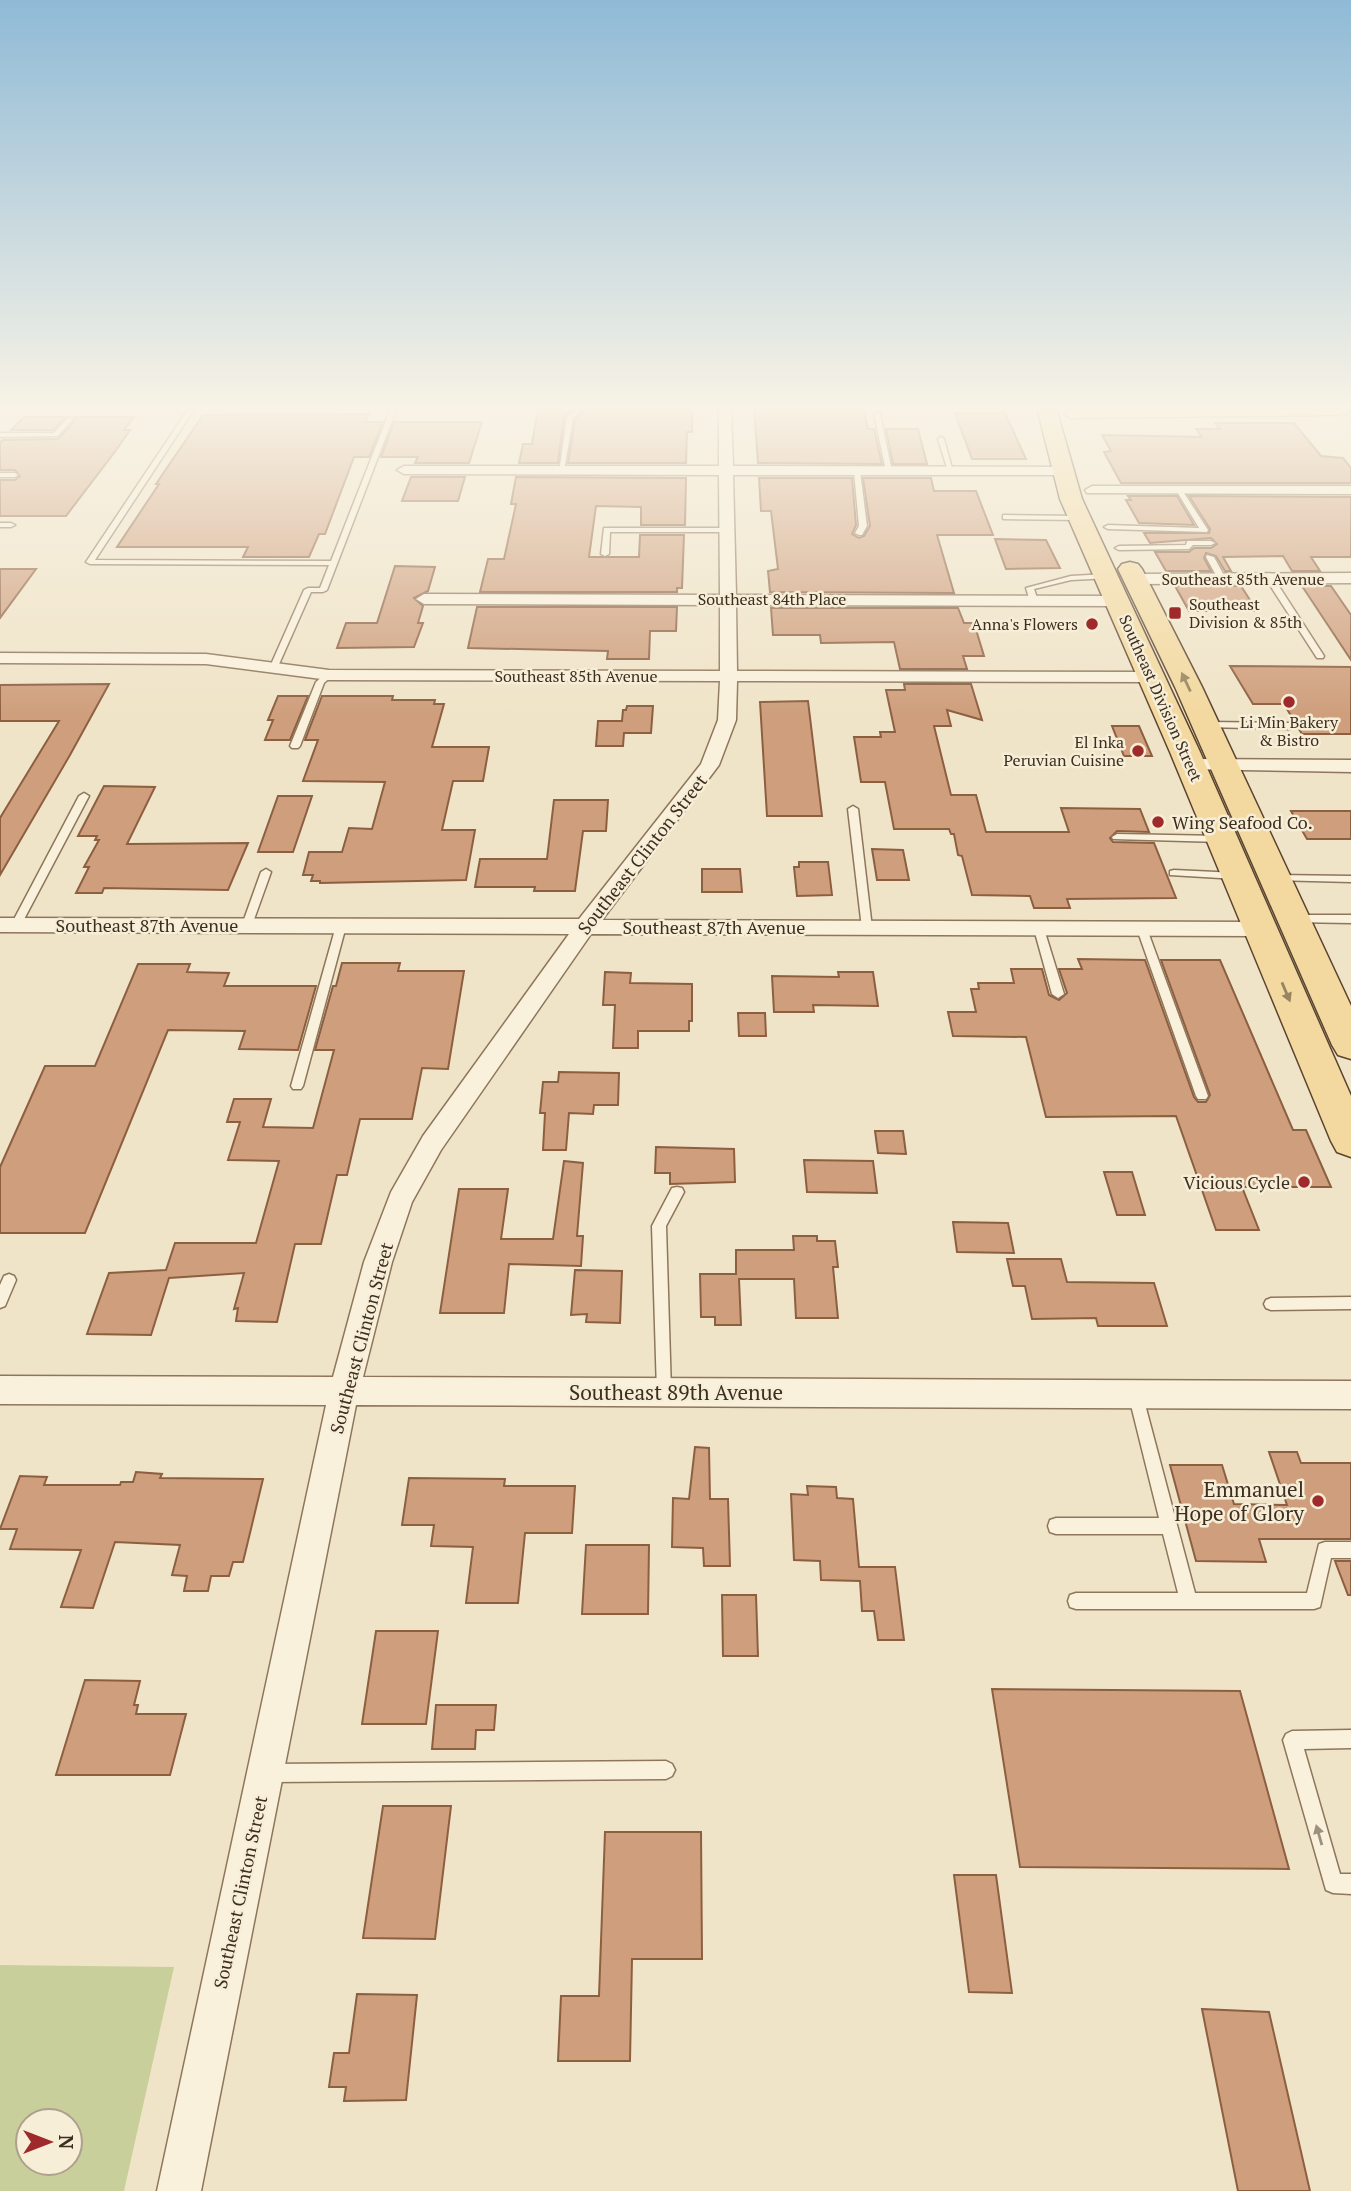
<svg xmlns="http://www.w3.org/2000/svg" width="1351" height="2191" font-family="'PT Serif',serif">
  <rect width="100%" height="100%" fill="#f0e4c8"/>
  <path fill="#c9cf9b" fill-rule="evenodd" d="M0 1965 174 1967 124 2191H0ZM70 2121V2163H28V2121Z"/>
  <g fill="#cf9f7d" stroke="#8d5f41" stroke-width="2">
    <polygon points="538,408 576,408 564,417 558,463 519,463 523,444 532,444"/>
    <polygon points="577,408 692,410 692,432 687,432 686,463 568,463 575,419 584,411"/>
    <polygon points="754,408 863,408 868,429 874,429 882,464 758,463"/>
    <polygon points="955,413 1005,413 1026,459 972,459"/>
    <polygon points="369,414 365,422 383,422 369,457 354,457 325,534 319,534 309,557 243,557 248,547 117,547 159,484 156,484 203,415"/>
    <polygon points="24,417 66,417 53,430 11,430"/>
    <polygon points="74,417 134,417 124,430 130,430 117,449 66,516 0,516 0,480 15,480 20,476 15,470 0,470 0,442 3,440 58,439 75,421"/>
    <polygon points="394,422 482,422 469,463 415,463 418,457 381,457"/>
    <polygon points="1215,423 1294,423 1321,456 1343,458 1351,468 1351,483 1121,483 1104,452 1111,451 1102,435 1202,437 1196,429 1220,429"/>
    <polygon points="886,429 918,429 927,464 893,464"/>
    <polygon points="411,477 465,477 458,501 402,501"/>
    <polygon points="516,477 686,478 685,525 641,525 641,507 596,506 589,557 639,557 640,535 684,535 682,588 677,588 677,592 480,592 488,559 504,559 516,504 511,504"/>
    <polygon points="759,478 852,478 856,525 852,534 859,538 864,536 870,526 863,478 931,478 934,491 976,491 993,535 937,535 954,593 770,592 768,571 778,569 771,511 761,511"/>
    <polygon points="1128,496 1177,496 1194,525 1139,523 1126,500 1131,500"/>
    <polygon points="1189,496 1351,497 1351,557 1311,557 1320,571 1292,571 1283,556 1223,557 1231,571 1225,571 1216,556 1206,553 1204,558 1211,571 1166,571 1155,552 1189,552 1194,548 1211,548 1217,544 1211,538 1150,543 1144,533 1209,533 1210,529"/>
    <polygon points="995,539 1046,540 1060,568 1006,569"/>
    <polygon points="395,566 435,567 428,591 414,598 423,606 418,623 423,623 414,647 337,648 346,623 377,623"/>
    <polygon points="0,569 36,569 0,618"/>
    <polygon points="1175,586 1241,586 1257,611 1189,611"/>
    <polygon points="1302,586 1331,586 1351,615 1351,660"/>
    <polygon points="477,607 677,607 676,631 650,631 649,659 607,659 608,651 468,648"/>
    <polygon points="771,608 958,608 964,623 974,623 984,656 963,656 967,669 900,669 894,642 821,643 820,635 773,635"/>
    <polygon points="1230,666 1351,667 1351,734 1302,734 1284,704 1253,704"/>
    <polygon points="109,684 70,755 0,875 0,818 59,721 0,721 0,685"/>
    <polygon points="904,684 971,684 982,720 947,710 951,726 934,726 951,795 976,795 986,832 1069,832 1061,808 1140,809 1149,832 1117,831 1110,838 1113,842 1154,843 1176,898 1067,899 1070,908 1034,908 1030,896 972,895 962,856 958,855 954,834 951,834 949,829 894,829 885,782 861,782 854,737 881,737 880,732 895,732 886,690 905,690"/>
    <polygon points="278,696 308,696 290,740 265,740 273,720 268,720"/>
    <polygon points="322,696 393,696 392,700 435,700 434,704 444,704 432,747 489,747 483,781 453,781 442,830 475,830 466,880 320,883 320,881 311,881 313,875 303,875 309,852 342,852 349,828 372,829 385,782 303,781 318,740 305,740"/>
    <polygon points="808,701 822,816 767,816 760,702"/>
    <polygon points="627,706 653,706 651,733 624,733 623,746 596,746 598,721 622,721 623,710 626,710"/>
    <polygon points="1112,726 1139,726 1152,756 1124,756"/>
    <polygon points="104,786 155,787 127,844 248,843 228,890 104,888 102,893 76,893 89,867 84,867 99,840 95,840 97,836 78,836"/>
    <polygon points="278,796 312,796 293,852 258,852"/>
    <polygon points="554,800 608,800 606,831 583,831 575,891 534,891 535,887 475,887 480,859 547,859"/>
    <polygon points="1291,811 1351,811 1351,839 1307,839"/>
    <polygon points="872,849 903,850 909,880 877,880"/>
    <polygon points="799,862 828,862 832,895 797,896 794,867 799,867"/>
    <polygon points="702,869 740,869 742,892 702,892"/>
    <polygon points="1078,959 1145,960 1194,1097 1198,1102 1206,1102 1210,1095 1161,960 1220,960 1293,1130 1306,1130 1331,1187 1242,1187 1259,1230 1216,1230 1176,1116 1046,1117 1026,1037 953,1036 948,1012 976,1012 971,989 979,989 978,983 1014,983 1011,969 1042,969 1049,995 1059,1000 1067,993 1059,969 1082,969"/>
    <polygon points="342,963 400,963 398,971 464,971 448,1069 422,1068 412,1119 360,1119 347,1175 337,1175 321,1244 295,1244 277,1322 236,1321 238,1308 234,1309 244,1273 169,1278 151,1335 87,1334 109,1273 166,1270 175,1243 256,1243 279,1161 228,1160 240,1122 227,1122 234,1099 271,1099 263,1127 313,1128 334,1050 315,1050 333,986 336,986"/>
    <polygon points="138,964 190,964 187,972 229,973 224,986 316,986 298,1050 239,1049 245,1031 168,1030 85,1233 0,1233 0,1167 45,1066 95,1066"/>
    <polygon points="605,972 631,973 630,983 692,984 692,1021 689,1021 689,1031 638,1031 638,1048 613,1048 615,1005 603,1005"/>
    <polygon points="838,972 873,972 878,1006 813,1005 814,1012 774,1012 772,976 839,977"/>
    <polygon points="738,1013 765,1013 766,1036 739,1036"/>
    <polygon points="559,1072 619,1073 618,1105 594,1105 593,1114 569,1113 566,1150 543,1150 545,1113 540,1113 543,1082 558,1082"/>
    <polygon points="875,1131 903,1131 906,1154 878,1153"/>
    <polygon points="656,1147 734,1149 735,1182 670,1184 670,1173 655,1173"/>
    <polygon points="804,1160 873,1161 877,1193 807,1192"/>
    <polygon points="564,1161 583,1163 577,1236 583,1236 581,1266 509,1264 504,1313 440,1313 459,1189 508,1189 501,1239 553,1239"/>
    <polygon points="1104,1172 1132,1172 1145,1215 1117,1215"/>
    <polygon points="953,1222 1008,1223 1014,1253 957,1252"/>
    <polygon points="793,1236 817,1236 817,1241 835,1241 838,1267 833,1267 838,1318 796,1318 794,1279 739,1279 741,1325 715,1325 715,1317 701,1317 700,1274 736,1274 736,1250 794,1250"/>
    <polygon points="1007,1259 1061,1259 1067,1282 1154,1283 1167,1326 1098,1326 1096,1318 1032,1319 1025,1286 1013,1286"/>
    <polygon points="575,1270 622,1271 620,1323 586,1322 587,1314 571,1315"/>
    <polygon points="695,1447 709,1448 710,1499 728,1499 730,1566 704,1566 703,1548 672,1547 673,1498 689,1499"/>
    <polygon points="1269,1452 1297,1452 1301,1463 1351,1463 1351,1539 1259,1539 1266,1562 1196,1561 1170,1465 1222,1465 1234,1504 1287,1505"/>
    <polygon points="136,1472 162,1474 160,1478 263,1479 243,1562 233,1562 229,1576 211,1576 208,1591 184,1591 187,1576 172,1575 180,1545 115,1542 93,1608 61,1607 81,1550 10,1549 17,1529 0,1529 20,1476 47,1477 44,1485 120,1485 121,1482 133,1482"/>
    <polygon points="409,1478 505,1479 504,1486 575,1486 572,1533 525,1533 518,1603 466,1603 473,1547 431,1546 434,1525 402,1525"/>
    <polygon points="807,1486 836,1487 837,1498 853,1499 859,1567 895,1567 904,1640 878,1640 874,1611 862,1611 860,1581 821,1580 820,1561 794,1560 791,1494 808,1495"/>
    <polygon points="586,1545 649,1545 648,1614 582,1614"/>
    <polygon points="1335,1561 1351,1561 1351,1595 1348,1595"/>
    <polygon points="722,1595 756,1595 758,1656 723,1656"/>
    <polygon points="376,1631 438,1631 426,1724 362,1724"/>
    <polygon points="85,1680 140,1681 134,1705 138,1705 136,1714 186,1714 170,1775 56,1775"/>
    <polygon points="992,1689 1240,1691 1289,1869 1020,1867"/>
    <polygon points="436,1705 496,1705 494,1730 476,1730 475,1749 432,1749"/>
    <polygon points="383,1806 451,1806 435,1939 363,1938"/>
    <polygon points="605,1832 701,1832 702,1959 632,1959 630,2061 558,2061 561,1996 599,1996"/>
    <polygon points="954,1875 996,1875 1012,1993 969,1992"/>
    <polygon points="357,1994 417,1995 406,2100 344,2101 346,2087 329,2087 334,2053 349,2053"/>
    <polygon points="1202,2009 1269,2012 1310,2191 1238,2191"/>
  </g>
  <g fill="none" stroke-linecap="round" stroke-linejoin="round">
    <defs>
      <g id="service">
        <polygon points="189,408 195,408 95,560 331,561 391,408 397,408 327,590 323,592 311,592 276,671 269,669 304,590 308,588 320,588 329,565 90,564 86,562"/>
        <polygon points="1339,408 1345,408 1350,412 1347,414 1331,412 1341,410"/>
        <polygon points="576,410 581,411 573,418 564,471 559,472 567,417"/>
        <polygon points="877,412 880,414 892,471 889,473 886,471 874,414"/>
        <polygon points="68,418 73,419 58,436 0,437 0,433 54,433"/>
        <polygon points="941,437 944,439 953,472 948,471 938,439"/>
        <polygon points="857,469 860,471 867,526 862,535 859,535 855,533 859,526 854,471"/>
        <polygon points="0,473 15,473 18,475 15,477 0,477"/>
        <polygon points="1179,488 1182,490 1208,530 1207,532 1108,529 1104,527 1108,525 1199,528 1176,490"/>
        <polygon points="1006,515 1080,516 1084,518 1080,520 1003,519 1003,515"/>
        <polygon points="0,523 11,523 15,525 11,527 0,527"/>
        <polygon points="604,528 726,528 730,530 726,532 610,532 609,554 605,556 601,554"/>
        <polygon points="1187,541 1211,541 1215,543 1211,545 1193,545 1189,549 1119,550 1115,548 1119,546 1186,545"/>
        <polygon points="1207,555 1214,557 1226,579 1225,581 1218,579 1206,557"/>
        <polygon points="1107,574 1110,574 1110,578 1071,580 1034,589 1038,601 1034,603 1030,601 1026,588 1071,576"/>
        <polygon points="1267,577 1273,577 1324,656 1323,658 1317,658 1266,579"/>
        <polygon points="326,673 333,675 324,683 300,746 298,748 292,748 290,746 316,682"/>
        <polygon points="1206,722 1290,723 1295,726 1290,729 1203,727 1202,725"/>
        <polygon points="84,793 89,796 21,925 20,928 12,928 11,925 79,796"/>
        <polygon points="853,806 858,809 872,928 867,932 862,928 848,809"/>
        <polygon points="1117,834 1221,836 1226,839 1221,842 1113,839 1112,837"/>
        <polygon points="266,869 271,872 252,925 251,928 243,928 242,925 261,872"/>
        <polygon points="1174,870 1237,873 1242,876 1237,879 1170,875 1170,871"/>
        <polygon points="1276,875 1351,876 1351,882 1272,880 1271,878"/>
        <polygon points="1295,915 1351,915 1351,923 1291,922 1290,919"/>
        <polygon points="341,922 346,926 303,1086 301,1089 293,1089 291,1086 336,926"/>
        <polygon points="1039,925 1044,929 1064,994 1058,998 1052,994 1034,929"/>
        <polygon points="1142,925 1147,929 1208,1096 1206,1099 1198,1099 1196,1096 1137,929"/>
        <polygon points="677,1187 682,1188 684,1192 666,1226 671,1392 669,1397 664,1399 659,1397 657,1392 652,1226 672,1188"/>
        <polygon points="9,1274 14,1276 16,1280 5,1306 0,1308 0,1285 4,1276"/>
        <polygon points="1351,1297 1351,1309 1271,1310 1266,1308 1264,1304 1266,1300 1271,1298"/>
        <polygon points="1135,1386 1140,1388 1142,1393 1195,1593 1307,1593 1319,1544 1325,1542 1351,1542 1351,1558 1331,1558 1320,1607 1314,1609 1076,1609 1070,1607 1068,1601 1070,1595 1076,1593 1178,1593 1163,1534 1056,1534 1050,1532 1048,1526 1050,1520 1056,1518 1159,1518 1128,1393 1130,1388"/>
        <polygon points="1351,1730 1351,1748 1304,1749 1340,1874 1351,1874 1351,1894 1333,1893 1326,1890 1283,1740 1286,1734 1292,1731"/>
        <polygon points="666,1761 672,1764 675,1770 672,1776 666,1779 268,1782 262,1779 259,1773 262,1767 268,1764"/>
      </g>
      <g id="minor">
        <polygon points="719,408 731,408 733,466 1062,467 1069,471 1062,475 733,475 736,595 1119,596 1127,601 1119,606 736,605 737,671 1152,672 1161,677 1152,682 737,681 736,720 719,765 602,920 1259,922 1267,924 1270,929 1267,934 1259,936 591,934 441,1150 412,1202 392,1262 363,1377 1351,1381 1351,1409 356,1405 201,2191 157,2191 326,1405 0,1404 0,1376 333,1377 364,1262 391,1192 423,1136 569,934 0,932 0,918 579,919 701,764 718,720 720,681 329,680 206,664 0,663 0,653 206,654 329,670 720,671 720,605 424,604 416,599 424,594 720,595 719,475 404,474 397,470 404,466 719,466"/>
        <polygon points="1334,408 1340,412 1338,415 1071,418 1065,414 1071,410"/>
        <polygon points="1092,486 1351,486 1351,494 1087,493 1085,490"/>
        <polygon points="1351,573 1351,583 1136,584 1128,579 1136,574"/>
        <polygon points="1191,759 1351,760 1351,772 1184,769 1182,765"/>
      </g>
      <g id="primary">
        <polygon points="1037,408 1056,408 1082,499 1200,752 1351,1096 1351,1157 1337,1152 1331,1141 1170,752 1060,499"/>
        <polygon points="1130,562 1138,564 1142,569 1202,687 1351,1006 1351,1059 1338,1055 1332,1045 1175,687 1118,569 1122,564"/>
      </g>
    </defs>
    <use href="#service" stroke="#8d765c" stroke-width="3"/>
    <use href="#minor" stroke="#8d765c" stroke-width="3"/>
    <use href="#primary" stroke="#5b4430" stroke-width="3"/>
    <use href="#service" fill="#faf1dc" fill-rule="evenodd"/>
    <use href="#minor" fill="#faf1dc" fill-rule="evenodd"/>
    <use href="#primary" fill="#f3d9a0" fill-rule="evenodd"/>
  </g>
  <defs><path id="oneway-solid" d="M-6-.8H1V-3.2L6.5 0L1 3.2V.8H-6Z" transform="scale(1.75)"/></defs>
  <g fill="#988460">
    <use href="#oneway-solid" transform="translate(1186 682) rotate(-115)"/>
    <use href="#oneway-solid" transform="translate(1286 992) rotate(67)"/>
  </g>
  <use fill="#9c907e" href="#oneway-solid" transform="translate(1319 1835) rotate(-106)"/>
  <linearGradient id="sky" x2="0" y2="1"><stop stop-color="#8fbad6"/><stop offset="0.57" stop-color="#f8f3e6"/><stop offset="1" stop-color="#f8f3e6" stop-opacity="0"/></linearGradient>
  <rect width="1351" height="714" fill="url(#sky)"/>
  <g fill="#9e2a2b" stroke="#f7eed8" stroke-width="2.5">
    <rect x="1168" y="606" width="14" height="14" rx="3.5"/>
    <circle cx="1092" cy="624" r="7"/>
    <circle cx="1289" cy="702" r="7"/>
    <circle cx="1138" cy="751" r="7"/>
    <circle cx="1158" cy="822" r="7"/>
    <circle cx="1304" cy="1182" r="7"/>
    <circle cx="1318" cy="1501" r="7"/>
  </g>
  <g text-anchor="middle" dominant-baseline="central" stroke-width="5" stroke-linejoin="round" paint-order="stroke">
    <g font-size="16" fill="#3d2e20" stroke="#f7eed8">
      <text x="1243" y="579">Southeast 85th Avenue</text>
      <text x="772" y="599">Southeast 84th Place</text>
      <text x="576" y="676">Southeast 85th Avenue</text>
      <text transform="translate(1161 698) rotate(66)">Southeast Division Street</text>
    </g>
    <g font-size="16" fill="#3d2e20" stroke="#f7eed8" text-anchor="end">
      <text x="1189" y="604" text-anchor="start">Southeast<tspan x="1189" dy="18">Division &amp; 85th</tspan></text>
      <text x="1078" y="624">Anna's Flowers</text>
      <text x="1289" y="722" text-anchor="middle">Li Min Bakery<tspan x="1289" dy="18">&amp; Bistro</tspan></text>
      <text x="1124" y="742">El Inka<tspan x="1124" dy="18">Peruvian Cuisine</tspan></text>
    </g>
    <g font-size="18" fill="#3d2e20" stroke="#f7eed8" text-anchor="start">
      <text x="1172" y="822">Wing Seafood Co.</text>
      <text x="1290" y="1182" text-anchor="end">Vicious Cycle</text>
    </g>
    <g font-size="18" fill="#3d2e20" stroke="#f7eed8">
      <text transform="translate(642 854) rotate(-52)">Southeast Clinton Street</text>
      <text x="147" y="925">Southeast 87th Avenue</text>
      <text x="714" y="927">Southeast 87th Avenue</text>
      <text transform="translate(361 1338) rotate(-75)">Southeast Clinton Street</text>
      <text transform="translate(240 1892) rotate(-78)">Southeast Clinton Street</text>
    </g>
    <g font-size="21" fill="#3d2e20" stroke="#f7eed8">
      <text x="676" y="1392">Southeast 89th Avenue</text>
    </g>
    <g font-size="21" fill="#3d2e20" stroke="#f7eed8" text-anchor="end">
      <text x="1304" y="1489">Emmanuel<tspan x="1304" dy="24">Hope of Glory</tspan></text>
    </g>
  </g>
  <g transform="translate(49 2142) rotate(90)"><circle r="33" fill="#f7eed8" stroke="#ada18e" stroke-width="2"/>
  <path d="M0-5L12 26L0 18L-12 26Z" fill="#9e2a2b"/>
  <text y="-10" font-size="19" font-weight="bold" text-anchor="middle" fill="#3d2e20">N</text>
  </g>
</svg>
